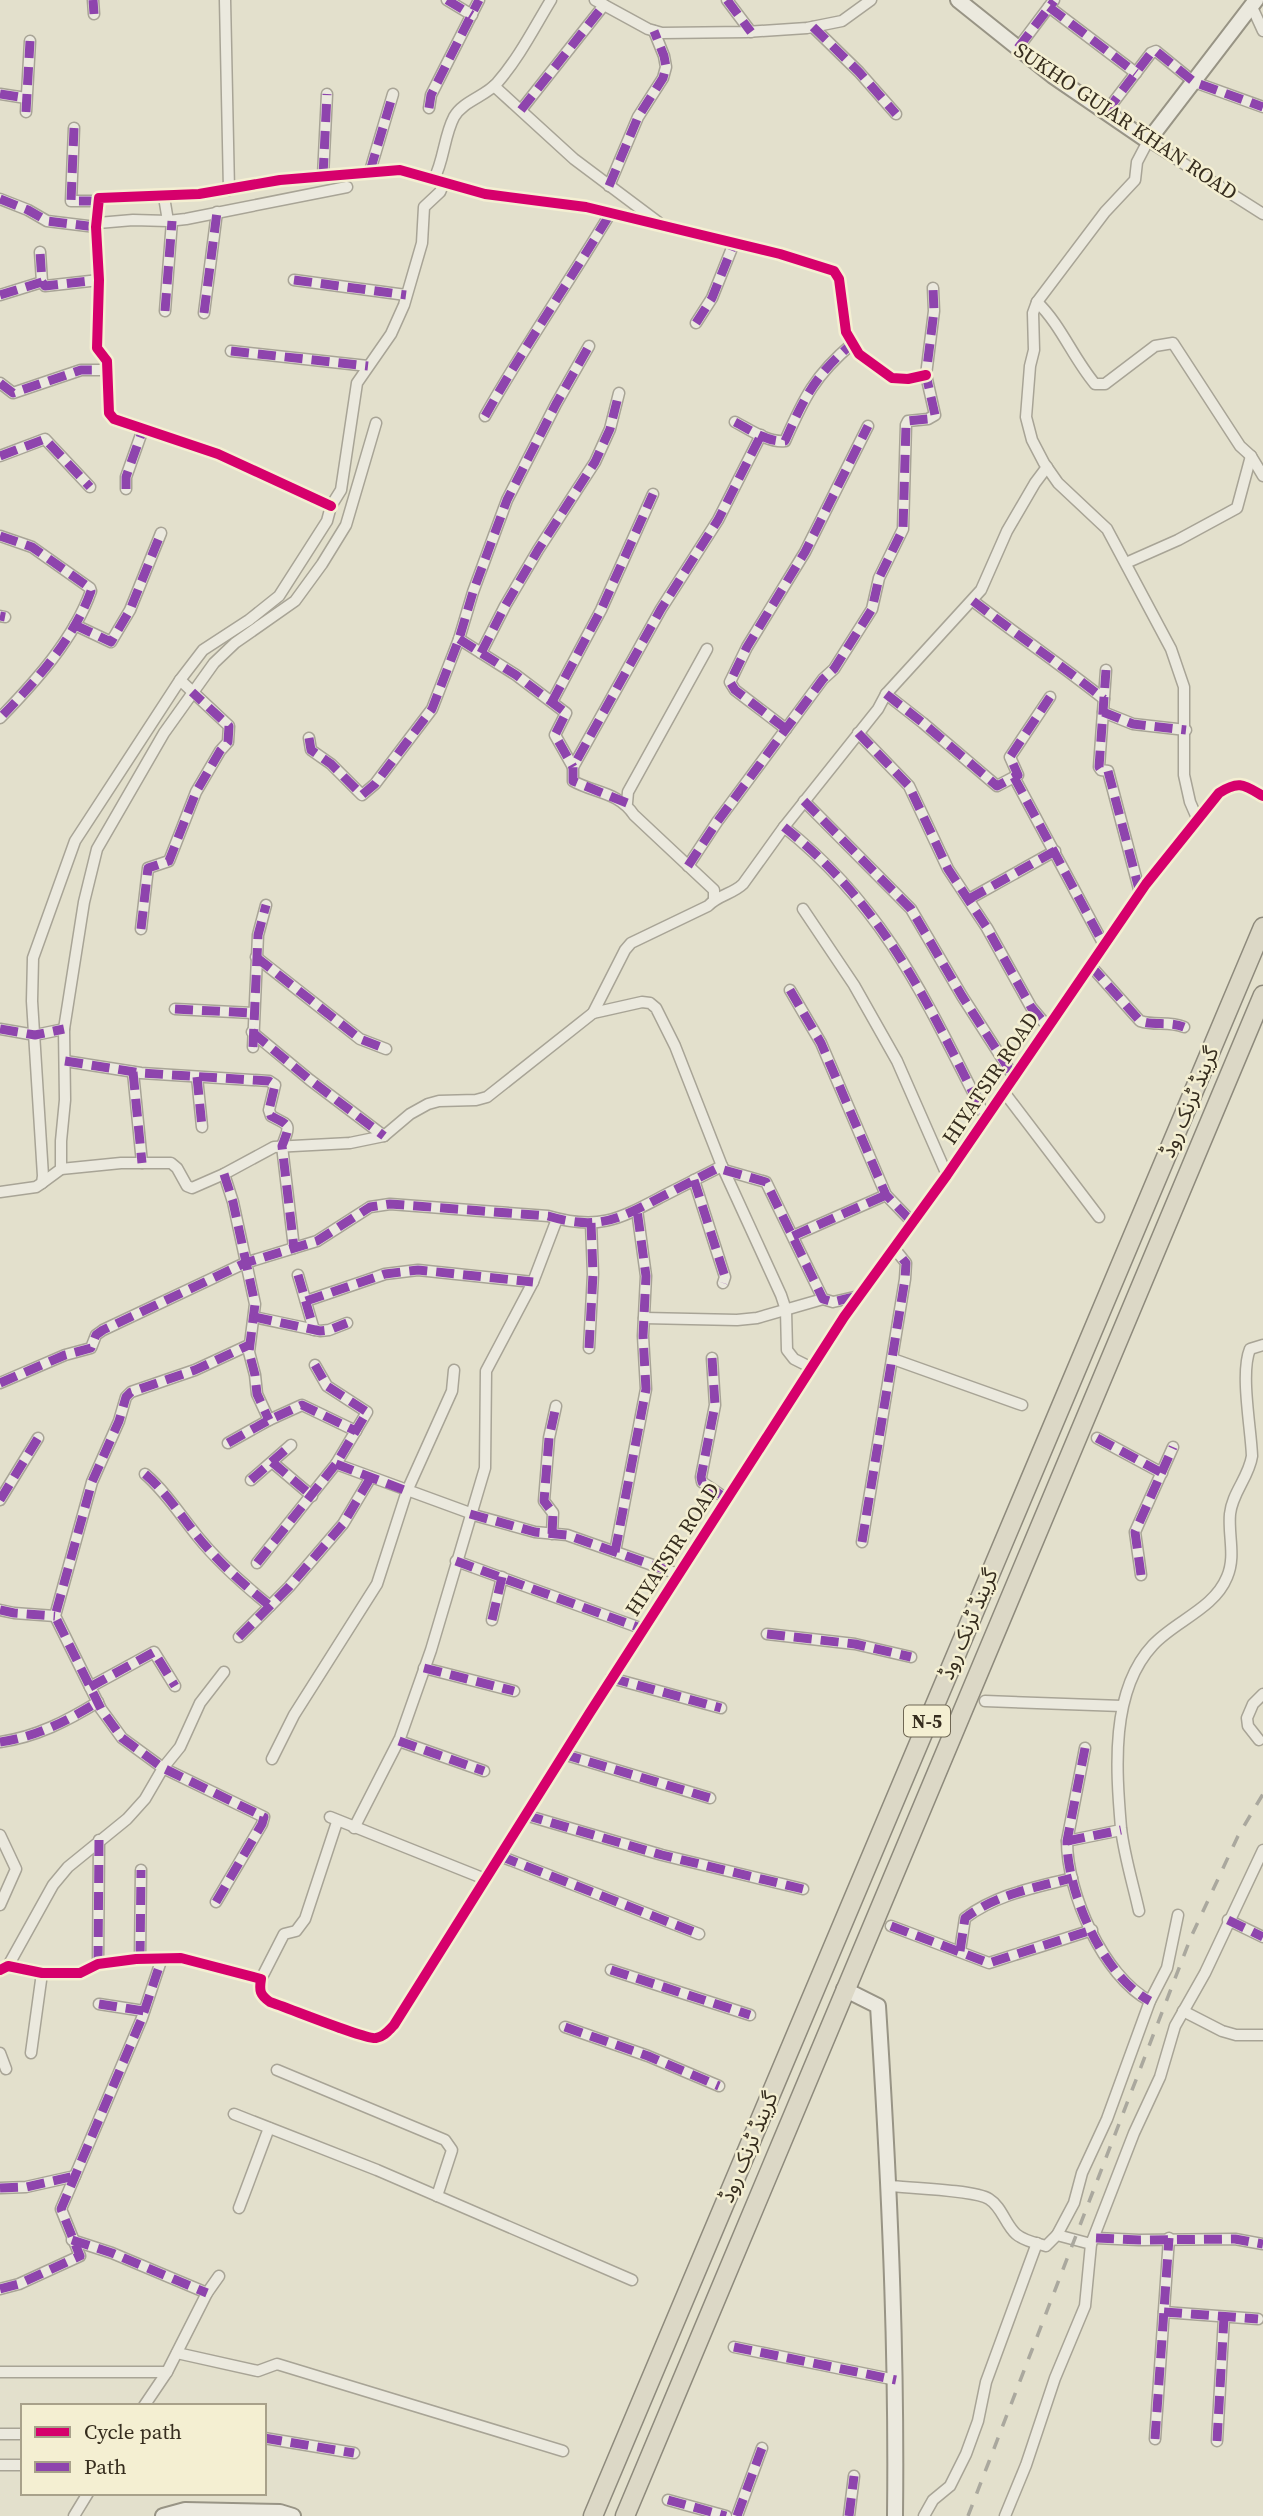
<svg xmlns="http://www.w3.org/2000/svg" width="1263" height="2516" font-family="'Source Serif 4','Noto Sans Arabic',serif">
  <rect width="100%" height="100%" fill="#e3e0cc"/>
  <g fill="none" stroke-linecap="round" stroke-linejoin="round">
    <defs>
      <g id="minor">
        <polyline points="93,0 94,14"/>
        <polyline points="225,0 229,190"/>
        <polyline points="447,0 472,15"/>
        <polyline points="595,0 648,29 662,33 746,32 807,28 842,21 871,0"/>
        <polyline points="727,0 751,32"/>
        <polyline points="1049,7 1136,73"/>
        <polyline points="1252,7 1263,31"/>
        <polyline points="813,27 859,72 896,114"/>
        <polyline points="1018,48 1054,0"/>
        <polyline points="494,86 574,159 658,222"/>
        <polyline points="0,94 26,98"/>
        <polyline points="429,108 431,95 479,0"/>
        <polyline points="521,110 604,5"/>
        <polyline points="26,112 30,41"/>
        <polyline points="1106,112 1151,53 1156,51 1194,82 1263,107"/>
        <polyline points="74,128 71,201 97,201"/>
        <polyline points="370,171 393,94"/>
        <polyline points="323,176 327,94"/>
        <path d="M434 179C444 160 444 136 454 117 463 101 486 96 497 83 519 58 534 28 551 0"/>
        <polyline points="609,186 638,117 663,78 666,67 664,56 654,31"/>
        <polyline points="164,197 168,221"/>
        <polyline points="0,199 28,210 47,221 96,227"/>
        <polyline points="98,223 133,220 168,221 186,219 347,187"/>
        <polyline points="294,280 406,295"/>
        <polyline points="42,282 45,286 99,280"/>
        <polyline points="0,295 42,282 40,252"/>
        <path d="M1037 302C1061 325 1073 358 1095 384H1105L1155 346 1173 343 1240 446 1251 456 1263 476"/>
        <polyline points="165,311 172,221"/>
        <polyline points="204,313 217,212"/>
        <polyline points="696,323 712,298 734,243"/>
        <polyline points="231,351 368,366"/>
        <polyline points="0,383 13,393 81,370 107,370"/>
        <path d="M485 416C524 347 569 282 610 214"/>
        <path d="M735 422C749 429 768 443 785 441 804 398 815 375 852 344"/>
        <polyline points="0,456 45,439 90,487"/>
        <polyline points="126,489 126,477 143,429"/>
        <polyline points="331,506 218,454 114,419 109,413 107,361 97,348 99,280 96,227 99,198 199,194 280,180 400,170 485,194 586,207 780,254 834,271 839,279 846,332 859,354 892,378 908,379 926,375"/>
        <path d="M0 536 32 547 90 588 91 591C74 639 35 682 0 718"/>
        <polyline points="1126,563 1178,540 1237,508 1251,456"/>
        <path d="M973 601C1016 634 1061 665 1104 699"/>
        <polyline points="0,616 5,617"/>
        <polyline points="75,625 111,642 130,610 161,533"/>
        <polyline points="459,639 516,675 566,713 555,735 573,767"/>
        <polyline points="481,653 505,606 538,550 595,462 610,429 619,393"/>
        <polyline points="1106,670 1099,767 1101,770 1108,771 1140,893"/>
        <polyline points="886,694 923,723 997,786 1018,775 1010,757 1050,697"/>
        <polyline points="552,702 601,610 653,494"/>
        <polyline points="1103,712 1133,724 1186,730"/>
        <polyline points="786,729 735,690 730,682 747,647 805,552 868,426"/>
        <polyline points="858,733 909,786 948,869 987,928 1031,1007 1048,1027"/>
        <polyline points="309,738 311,750 331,764 362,795 375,784 432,709 459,639 473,592 507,500 556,404 589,346"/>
        <polyline points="1014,777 1104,945"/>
        <polyline points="804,801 911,909 962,996 1014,1077"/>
        <polyline points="627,803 628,792 707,649"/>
        <polyline points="1197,818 1190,802 1184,775 1184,687 1171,649 1107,529 1058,483 1044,463 1032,440 1026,417 1030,366 1034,350 1033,313 1037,302 1105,212 1135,180 1137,162 1148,141 1263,214"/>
        <path d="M784 827C888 910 927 1003 986 1118"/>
        <polyline points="688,866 717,822 823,679 834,669 872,609 879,578 903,529 906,425 908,421 928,419 935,415 926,375 934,311 933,288"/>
        <path d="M714 899V890L634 815C619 792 594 793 573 781V767L661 609 718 520 761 435"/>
        <polyline points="969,899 1055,851"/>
        <polyline points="803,909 854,985 897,1061 947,1175"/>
        <polyline points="141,929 148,868 169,861 196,792 220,751 228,742 229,726 180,680"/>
        <polyline points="256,957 360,1039 386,1049"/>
        <path d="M1090 965 1140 1021C1155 1026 1168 1021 1184 1027"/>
        <polyline points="790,990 821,1043 886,1195 912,1222"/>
        <polyline points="175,1009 253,1013"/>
        <polyline points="593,1013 642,1002 650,1003 656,1008 675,1046 722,1166 781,1295 786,1310 787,1350 794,1359 812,1368"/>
        <polyline points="0,1029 35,1035 64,1029"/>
        <polyline points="252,1032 310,1080 384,1136"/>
        <polyline points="253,1047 258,935 266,905"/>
        <path d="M65 1061 141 1073 269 1081 275 1085 269 1110 271 1116C290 1126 291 1123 282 1146L294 1248"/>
        <polyline points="133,1072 142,1163"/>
        <polyline points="197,1077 202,1127"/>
        <polyline points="1004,1092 1099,1217"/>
        <path d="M61 1169 121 1163H171L177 1168 187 1186 192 1188 224 1174 274 1147 350 1143 384 1136 410 1114 428 1104 439 1101 476 1100 487 1097 593 1013 625 950 631 943 708 906C718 895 733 894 743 884L784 827 878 709 886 694 981 590 1007 531 1035 483 1047 467"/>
        <polyline points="724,1170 766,1182 823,1299 833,1302 859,1296"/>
        <polyline points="224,1174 233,1202 255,1304 249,1352 255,1375 257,1394 269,1420"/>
        <polyline points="694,1180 725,1277 723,1283"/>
        <polyline points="42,1183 61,1169 61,1141 65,1100 64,1029 84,902 97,849 164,733 214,663 235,643 295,601 322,564 346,525 376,423"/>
        <polyline points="0,1192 36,1187 42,1183 43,1176 32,1001 33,958 75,841 180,680 203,650 249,620 279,596 327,521 331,506 341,490 357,383 391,334 404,305 422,243 424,207 440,192 444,183"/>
        <polyline points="793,1236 886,1195"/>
        <polyline points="298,1275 314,1330"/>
        <polyline points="306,1301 385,1274 418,1270 533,1282"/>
        <polyline points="254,1317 320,1331 329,1330 347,1323"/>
        <polyline points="644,1318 737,1320 757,1318 823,1299"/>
        <polyline points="589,1348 593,1274 591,1223"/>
        <polyline points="712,1358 715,1405 701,1477 702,1482 727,1499"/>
        <polyline points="893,1359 1022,1405"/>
        <path d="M0 1383 65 1355 91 1348 96 1335 103 1330 245 1263 317 1241 370 1207 390 1204 548 1216C599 1231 619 1219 663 1196 683 1186 702 1176 722 1166"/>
        <polyline points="1097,1438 1162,1473"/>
        <polyline points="228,1443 269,1420 302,1405 356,1431"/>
        <polyline points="272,1462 312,1496"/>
        <polyline points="336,1464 470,1513"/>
        <path d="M145 1474C166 1492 181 1516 198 1537 219 1563 244 1585 270 1606"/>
        <polyline points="251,1480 291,1445"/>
        <polyline points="0,1500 38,1438"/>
        <polyline points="470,1514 535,1532 567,1535 678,1574"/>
        <polyline points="552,1534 553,1513 544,1501 549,1438 556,1406"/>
        <polyline points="862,1542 905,1279 906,1263 894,1248"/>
        <polyline points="615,1552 646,1389 643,1336 646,1276 637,1210"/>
        <polyline points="456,1561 643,1629"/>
        <polyline points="257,1563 336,1464 367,1412 327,1386 315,1365"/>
        <polyline points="1141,1575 1135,1532 1173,1447"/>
        <polyline points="0,1610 14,1613 55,1616"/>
        <polyline points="492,1620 502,1577"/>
        <polyline points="767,1634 855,1644 911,1657"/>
        <polyline points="239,1637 289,1587 343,1524 371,1477"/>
        <polyline points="424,1668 514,1691"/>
        <polyline points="611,1678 721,1708"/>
        <polyline points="90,1687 154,1652 175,1686"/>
        <polyline points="985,1701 1122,1706"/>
        <polyline points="1259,1740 1248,1726 1247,1718 1253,1704 1263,1694"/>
        <polyline points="399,1741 484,1771"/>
        <path d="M0 1742C36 1737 67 1721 98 1702"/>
        <path d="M1085 1748 1067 1841C1067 1893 1103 1976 1150 2001"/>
        <polyline points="563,1754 710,1798"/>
        <polyline points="272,1759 294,1715 377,1584 407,1491 452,1391 454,1370"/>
        <polyline points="525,1815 662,1855 803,1889"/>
        <polyline points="330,1817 485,1879"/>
        <polyline points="354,1828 400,1738 431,1650 485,1468 486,1371 533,1282 557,1219"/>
        <polyline points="0,1835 16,1869 0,1905"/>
        <polyline points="1067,1841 1121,1830"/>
        <polyline points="500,1856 699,1934"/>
        <polyline points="216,1902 262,1824 264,1817 163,1768 122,1738 101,1709 55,1616 92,1482 119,1421 126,1397 131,1392 195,1370 249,1345"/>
        <path d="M1139 1911C1133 1884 1124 1855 1121 1828 1116 1769 1110 1691 1153 1645 1175 1621 1214 1609 1227 1577 1236 1556 1228 1536 1230 1514 1232 1493 1249 1477 1252 1456 1251 1428 1240 1373 1250 1349L1263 1345"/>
        <polyline points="1228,1920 1263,1937"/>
        <polyline points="891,1926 989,1963 1092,1930"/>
        <path d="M960 1951 965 1918C997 1894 1034 1888 1072 1878"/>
        <polyline points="140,1959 141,1870"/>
        <polyline points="98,1964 99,1840"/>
        <polyline points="8,1966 53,1885 68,1867 127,1819 145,1799 163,1768 180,1747 200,1703 224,1672"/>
        <path d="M0 1970 8 1966 42 1973H80L98 1964 136 1959 181 1958 261 1979C259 1991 260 1995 270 2002 286 2007 366 2040 376 2038 384 2037 389 2030 394 2025L589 1714 844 1317 947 1175 1146 884 1219 793C1239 780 1244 785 1263 796"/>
        <polyline points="611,1970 750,2015"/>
        <polyline points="261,1979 284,1934 296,1931 305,1919 337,1822"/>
        <polyline points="99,2004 144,2011"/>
        <polyline points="1183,2011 1222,2031 1236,2035 1263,2035"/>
        <polyline points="565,2027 648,2056 719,2086"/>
        <polyline points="0,2053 6,2069"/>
        <polyline points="31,2053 42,1973"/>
        <polyline points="277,2070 445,2140 452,2150 437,2196"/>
        <polyline points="234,2114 377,2170 632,2280"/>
        <path d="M890 2186C909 2188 975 2190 989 2199 1002 2207 1005 2224 1016 2234 1024 2241 1036 2243 1046 2246L1057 2235 1091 2244 1085 2306 1055 2378 1026 2465 1005 2516"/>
        <polyline points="0,2188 26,2187 75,2176"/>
        <polyline points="239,2208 269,2128"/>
        <polyline points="1057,2235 1074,2203 1082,2173 1107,2119 1150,2001 1167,1968 1178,1915"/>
        <polyline points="1096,2238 1139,2240 1235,2239 1263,2244"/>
        <polyline points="72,2240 112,2253 207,2293"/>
        <polyline points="1091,2244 1134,2133 1160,2077 1175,2026 1205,1973 1263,1850"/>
        <polyline points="0,2289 19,2284 80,2256 61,2209 142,2018 162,1958"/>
        <polyline points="1164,2312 1258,2319"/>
        <polyline points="734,2347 896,2380"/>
        <polyline points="177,2353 258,2371 277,2364 563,2451"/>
        <polyline points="0,2372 167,2372"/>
        <polyline points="144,2406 167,2372 207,2293 219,2276"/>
        <polyline points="0,2434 23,2434"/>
        <polyline points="264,2438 354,2453"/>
        <polyline points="1155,2439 1169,2238"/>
        <polyline points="1217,2441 1224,2317"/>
        <polyline points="0,2465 23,2465"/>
        <polyline points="668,2500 726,2516"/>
        <polyline points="74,2516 88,2493"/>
        <polyline points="737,2516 762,2448"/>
        <polyline points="849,2516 854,2476"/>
        <polyline points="924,2516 933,2500 950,2486 966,2454 978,2421 986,2382 1037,2243"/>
      </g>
      <g id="secondary">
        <polyline points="958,0 1053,76 1148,141 1256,0"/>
        <path d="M844 1989 878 2006C889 2178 897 2344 895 2516"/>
        <polyline points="163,2516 185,2510 280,2512 293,2516"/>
      </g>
      <g id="trunk">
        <polyline points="593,2516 1263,927"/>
        <polyline points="625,2516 1263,995"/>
      </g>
    </defs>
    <use href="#minor" stroke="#a8a496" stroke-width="13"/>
    <use href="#secondary" stroke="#989485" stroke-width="18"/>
    <use href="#trunk" stroke="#8e8a7c" stroke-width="21"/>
    <use href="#minor" stroke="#ebe9de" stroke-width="10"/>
    <use href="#secondary" stroke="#ebe9de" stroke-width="14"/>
    <use href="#trunk" stroke="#dcd8c6" stroke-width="18"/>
    <polyline stroke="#aaa89e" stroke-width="3.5" stroke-dasharray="12 12" stroke-linecap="butt" points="968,2516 1191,1937 1238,1836 1263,1794"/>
    <g stroke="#8e44ad" stroke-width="9" stroke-dasharray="18 9" stroke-linecap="butt">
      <polyline points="93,0 94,14"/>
      <polyline points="447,0 472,15"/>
      <polyline points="727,0 751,32"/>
      <polyline points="1049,7 1136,73"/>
      <polyline points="813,27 859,72 896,114"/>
      <polyline points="1018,48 1054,1"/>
      <polyline points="0,94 26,98"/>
      <polyline points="429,108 431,95 479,0"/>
      <polyline points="521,110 604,5"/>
      <polyline points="26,112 30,41"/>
      <polyline points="1106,112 1151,53 1156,51 1194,82 1263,107"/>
      <polyline points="74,128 71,201 97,201"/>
      <polyline points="370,171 393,94"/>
      <polyline points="323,176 327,94"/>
      <polyline points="609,186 638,117 663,78 666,67 664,56 654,31"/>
      <polyline points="0,199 28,210 47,221 96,227"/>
      <polyline points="294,280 406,295"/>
      <polyline points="42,282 45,286 99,280"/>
      <polyline points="0,295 42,282 40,252"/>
      <polyline points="165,311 172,221"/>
      <polyline points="204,313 217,212"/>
      <polyline points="696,323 712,298 734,243"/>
      <polyline points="231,351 368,366"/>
      <polyline points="0,383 13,393 81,370 107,370"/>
      <path d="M485 416C524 347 569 282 610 214"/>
      <path d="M735 422C749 429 768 443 785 441 804 398 815 375 852 344"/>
      <polyline points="0,456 45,439 90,487"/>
      <polyline points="126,489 126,477 143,429"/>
      <path d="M0 536 32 547 90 588 91 591C74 639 35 682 0 718"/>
      <path d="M973 601C1016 634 1061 665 1104 699"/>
      <polyline points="0,616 5,617"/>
      <polyline points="75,625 111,642 130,610 161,533"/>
      <polyline points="459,639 516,675 566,713 555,735 573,767"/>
      <polyline points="481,653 505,606 538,550 595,462 610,429 619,393"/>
      <polyline points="1106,670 1099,767 1101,770 1108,771 1140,893"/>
      <polyline points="886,694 923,723 997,786 1018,775 1010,757 1050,697"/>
      <polyline points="552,702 601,610 653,494"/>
      <polyline points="1103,712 1133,724 1186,730"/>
      <polyline points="786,729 735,690 730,682 747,647 805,552 868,426"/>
      <polyline points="858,733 909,786 948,869 987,928 1031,1007 1048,1027"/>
      <polyline points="309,738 311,750 331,764 362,795 375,784 432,709 459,639 473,592 507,500 556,404 589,346"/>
      <polyline points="1014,777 1104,945"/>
      <polyline points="804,801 911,909 962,996 1014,1077"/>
      <polyline points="627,803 573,781 573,767 661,609 718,520 761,435"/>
      <path d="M784 827C888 910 927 1003 986 1118"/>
      <polyline points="688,866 717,822 823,679 834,669 872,609 879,578 903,529 906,425 908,421 928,419 935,415 926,375 934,311 933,288"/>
      <polyline points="969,899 1055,851"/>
      <polyline points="141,929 148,868 169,861 196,792 220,751 228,742 229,726 192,692"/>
      <polyline points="256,957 360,1039 386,1049"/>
      <path d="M1090 965 1140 1021C1155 1026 1168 1021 1184 1027"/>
      <polyline points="790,990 821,1043 886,1195 912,1222"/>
      <polyline points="175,1009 253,1013"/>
      <polyline points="0,1029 35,1035 64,1029"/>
      <polyline points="252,1032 310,1080 384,1136"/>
      <polyline points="253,1047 258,935 266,905"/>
      <path d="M65 1061 141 1073 269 1081 275 1085 269 1110 271 1116C290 1126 291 1123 282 1146L294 1248"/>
      <polyline points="133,1072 142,1163"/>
      <polyline points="197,1077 202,1127"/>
      <polyline points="724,1170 766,1182 823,1299 833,1302 858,1296"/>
      <polyline points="224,1174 233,1202 255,1304 249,1352 255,1375 257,1394 269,1420"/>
      <polyline points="694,1180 725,1277 723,1283"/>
      <polyline points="793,1236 886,1195"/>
      <polyline points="298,1275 314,1330"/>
      <polyline points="306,1301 385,1274 418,1270 533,1282"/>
      <polyline points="254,1317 320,1331 329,1330 347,1323"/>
      <polyline points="589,1348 593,1274 591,1223"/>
      <polyline points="712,1358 715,1405 701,1477 702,1482 727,1499"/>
      <path d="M0 1383 65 1355 91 1348 96 1335 103 1330 245 1263 317 1241 370 1207 390 1204 548 1216C599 1231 619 1219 663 1196 683 1186 702 1176 722 1166"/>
      <polyline points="1097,1438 1162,1473"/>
      <polyline points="228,1443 269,1420 302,1405 356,1431"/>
      <polyline points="272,1462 312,1496"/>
      <polyline points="336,1464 407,1491"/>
      <path d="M145 1474C166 1492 181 1516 198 1537 219 1563 244 1585 270 1606"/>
      <polyline points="251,1480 291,1445"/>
      <polyline points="0,1500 38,1438"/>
      <polyline points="470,1514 535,1532 567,1535 678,1574"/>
      <polyline points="552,1534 553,1513 544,1501 549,1438 556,1406"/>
      <polyline points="862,1542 905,1279 906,1263 894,1248"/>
      <polyline points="615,1552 646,1389 643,1336 646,1276 637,1210"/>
      <polyline points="456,1561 643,1629"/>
      <polyline points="257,1563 336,1464 367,1412 327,1386 315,1365"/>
      <polyline points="1141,1575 1135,1532 1173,1447"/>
      <polyline points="0,1610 14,1613 55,1616"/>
      <polyline points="492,1620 502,1577"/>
      <polyline points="767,1634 855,1644 911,1657"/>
      <polyline points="239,1637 289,1587 343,1524 371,1477"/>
      <polyline points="424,1668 514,1691"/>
      <polyline points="611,1678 721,1708"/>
      <polyline points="90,1687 154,1652 175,1686"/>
      <polyline points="399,1741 484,1771"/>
      <path d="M0 1742C36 1737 67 1721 98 1702"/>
      <path d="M1085 1748 1067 1841C1067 1893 1103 1976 1150 2001"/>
      <polyline points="563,1754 710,1798"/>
      <polyline points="525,1815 662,1855 803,1889"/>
      <polyline points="1067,1841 1121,1830"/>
      <polyline points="500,1856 699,1934"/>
      <polyline points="216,1902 262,1824 264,1817 163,1768 122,1738 101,1709 55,1616 92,1482 119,1421 126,1397 131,1392 195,1370 249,1345"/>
      <polyline points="1228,1920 1263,1937"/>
      <polyline points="891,1926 989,1963 1092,1930"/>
      <path d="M960 1951 965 1918C997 1894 1034 1888 1072 1878"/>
      <polyline points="140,1959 141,1870"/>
      <polyline points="98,1964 99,1840"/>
      <polyline points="611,1970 750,2015"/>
      <polyline points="99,2004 144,2011"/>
      <polyline points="565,2027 648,2056 719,2086"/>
      <polyline points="0,2188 26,2187 75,2176"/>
      <polyline points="1096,2238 1139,2240 1235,2239 1263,2244"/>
      <polyline points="72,2240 112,2253 207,2293"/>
      <polyline points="0,2289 19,2284 80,2256 61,2209 142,2018 162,1958"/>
      <polyline points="1164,2312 1258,2319"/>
      <polyline points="734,2347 896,2380"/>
      <polyline points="264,2438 354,2453"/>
      <polyline points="1155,2439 1169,2238"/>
      <polyline points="1217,2441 1224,2317"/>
      <polyline points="668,2500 726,2516"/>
      <polyline points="737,2516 762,2448"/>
      <polyline points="849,2516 854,2476"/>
    </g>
    <defs>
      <g id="cycleway">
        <polyline points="331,506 218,454 114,419 109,413 107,361 97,348 99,280 96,227 99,198 199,194 280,180 400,170 485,194 586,207 780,254 834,271 839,279 846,332 859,354 892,378 908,379 926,375"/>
        <path d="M0 1970 8 1966 42 1973H80L98 1964 136 1959 181 1958 261 1979C259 1991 260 1995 270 2002 286 2007 366 2040 376 2038 384 2037 389 2030 394 2025L589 1714 844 1317 947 1175 1146 884 1219 793C1239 780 1244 785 1263 796"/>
      </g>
    </defs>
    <use href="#cycleway" stroke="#f4efd2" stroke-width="15"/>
    <use href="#cycleway" stroke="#d6006c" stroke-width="10"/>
  </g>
  <g text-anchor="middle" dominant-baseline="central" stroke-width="5" stroke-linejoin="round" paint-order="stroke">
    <rect fill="#f4efd2" stroke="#6f6754" stroke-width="2" x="904" y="1705.5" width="46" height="31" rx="5"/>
    <g font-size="19" font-weight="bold" fill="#362d1e">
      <text x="927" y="1721">N-5</text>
    </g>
    <g font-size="21" fill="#362d1e" stroke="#f4efd2">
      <text transform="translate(1126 121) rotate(34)">SUKHO GUJAR KHAN ROAD</text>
      <text transform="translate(990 1078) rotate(-56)">HIYATSIR ROAD</text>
      <text transform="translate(1189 1102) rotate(-67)">گرینڈ ٹرنک روڈ</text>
      <text transform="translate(672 1549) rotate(-57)">HIYATSIR ROAD</text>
      <text transform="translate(968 1624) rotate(-67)">گرینڈ ٹرنک روڈ</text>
      <text transform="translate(748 2147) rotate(-67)">گرینڈ ٹرنک روڈ</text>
    </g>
  </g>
  <rect x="21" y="2404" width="245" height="91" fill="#f4efd2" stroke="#a8a18a" stroke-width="2"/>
  <rect x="35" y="2427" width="35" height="10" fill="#d6006c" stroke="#a8a18a" stroke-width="2"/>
  <text x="84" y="2439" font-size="21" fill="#362d1e">Cycle path</text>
  <rect x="35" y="2462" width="35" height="10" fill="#8e44ad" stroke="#a8a18a" stroke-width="2"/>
  <text x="84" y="2474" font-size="21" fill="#362d1e">Path</text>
</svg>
